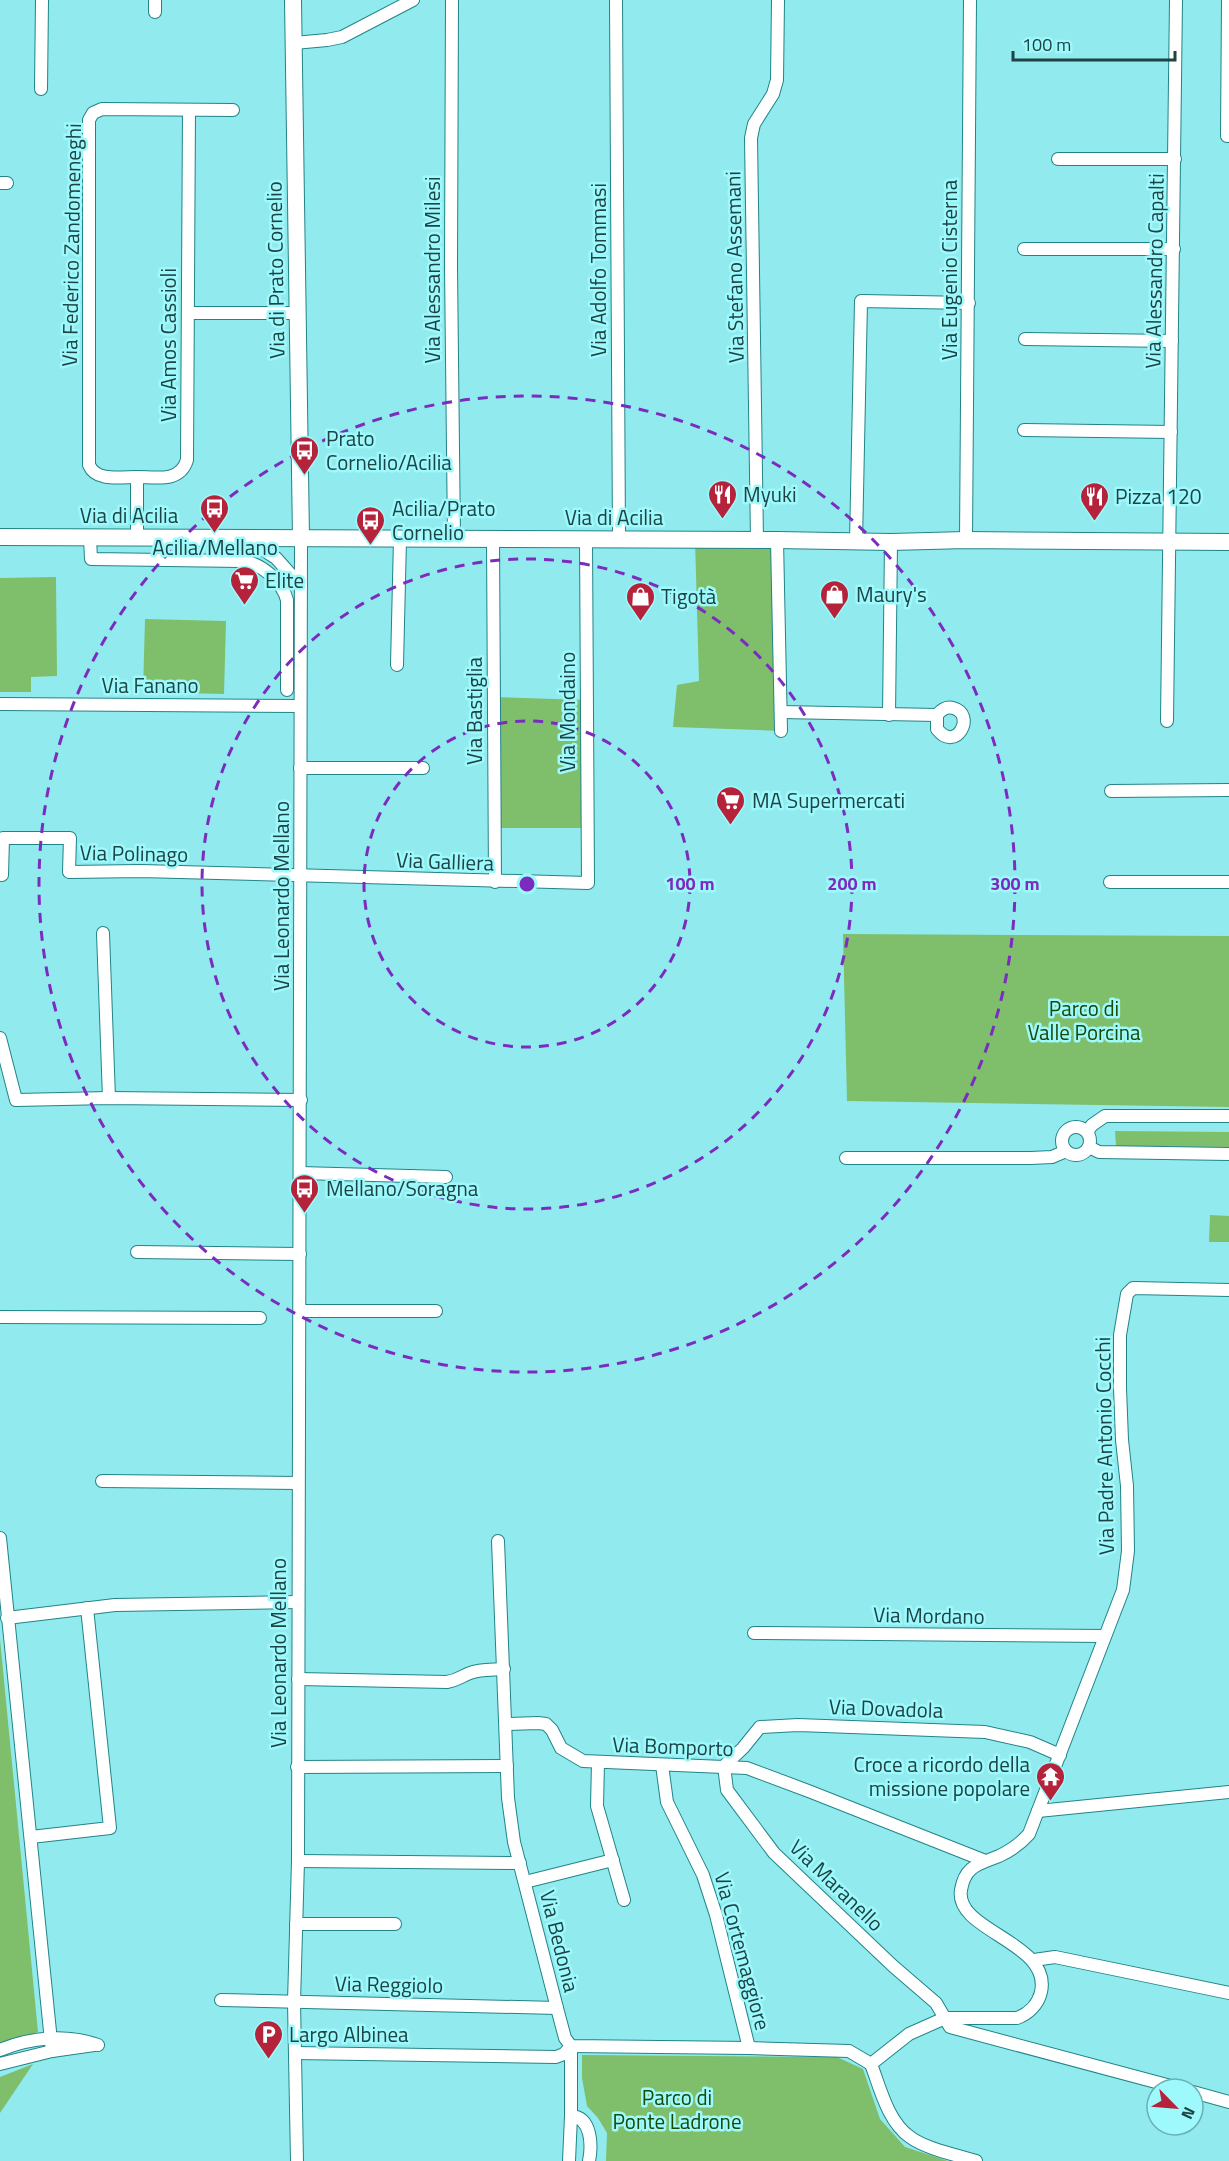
<svg xmlns="http://www.w3.org/2000/svg" width="1229" height="2161" font-family="'Titillium Web',sans-serif">
  <rect width="100%" height="100%" fill="#91ebee"/>
  <g fill="#7fbe6b">
    <polygon points="777,537 781,731 673,727 677,685 699,681 695,540"/>
    <polygon points="56,577 57,676 31,677 31,692 0,692 0,578"/>
    <polygon points="145,619 226,621 224,694 143,692"/>
    <polygon points="494,697 586,700 587,828 495,828"/>
    <polygon points="843,934 1229,936 1229,1107 847,1101"/>
    <polygon points="1115,1131 1229,1132 1229,1147 1116,1146"/>
    <polygon points="1210,1215 1229,1216 1229,1242 1209,1242"/>
    <polygon points="0,1639 38,2032 0,2047"/>
    <polygon points="582,2055 837,2057 863,2069 880,2119 905,2147 948,2161 606,2161 607,2133 598,2118 587,2106 582,2078"/>
    <polygon points="33,2064 0,2113 0,2077"/>
  </g>
  <g fill="none" stroke-linecap="round" stroke-linejoin="round">
    <defs>
      <g id="minor">
        <polyline points="452,0 451,267 454,539"/>
        <polyline points="616,0 619,539"/>
        <polyline points="1228,0 1227,136 1229,136"/>
        <polyline points="155,12 155,0"/>
        <polyline points="294,43 327,40 342,37 413,0"/>
        <polyline points="41,89 42,0"/>
        <polyline points="1058,159 1175,159"/>
        <polyline points="0,183 7,183"/>
        <polyline points="1024,249 1174,249"/>
        <polyline points="188,313 298,313"/>
        <polyline points="1025,339 1172,341"/>
        <polyline points="1024,430 1171,432"/>
        <path d="M137 477C121 477 96 482 89 465V120L93 113 102 109 233 110"/>
        <path d="M137 537V477C156 477 180 483 187 460L189 110"/>
        <path d="M90 538 91 559 242 561C261 563 282 581 287 600V690"/>
        <polyline points="246,539 276,558 301,586"/>
        <polyline points="493,539 495,882"/>
        <polyline points="757,540 751,138 754,124 773,94 777,80 778,0"/>
        <polyline points="777,540 781,731"/>
        <polyline points="966,540 970,0"/>
        <polyline points="856,542 861,301 969,303"/>
        <polyline points="397,665 400,539"/>
        <polyline points="0,704 300,706"/>
        <path d="M781 712 937 715C941 710 946 706 953 708 977 714 956 754 937 729V715"/>
        <polyline points="889,715 891,542"/>
        <polyline points="1167,721 1176,0"/>
        <polyline points="300,768 423,768"/>
        <polyline points="1111,791 1229,790"/>
        <polyline points="2,875 3,838 70,838 69,872 141,871 588,883 586,540"/>
        <polyline points="1110,882 1229,882"/>
        <polyline points="103,933 109,1098"/>
        <polyline points="0,1038 16,1100 109,1098 301,1100"/>
        <circle cx="1076" cy="1141" r="14"/>
        <polyline points="1087,1132 1092,1125 1105,1116 1229,1116"/>
        <polyline points="1089,1147 1099,1152 1229,1154"/>
        <polyline points="846,1158 1031,1158 1052,1157 1066,1151"/>
        <polyline points="300,1173 446,1177"/>
        <polyline points="137,1252 300,1254"/>
        <polyline points="300,1311 436,1311"/>
        <polyline points="0,1317 260,1318"/>
        <polyline points="102,1481 298,1483"/>
        <polyline points="0,1538 52,2051"/>
        <polyline points="498,1541 508,1798 514,1842 557,2008 565,2038 571,2046 749,2048 849,2051 871,2064"/>
        <polyline points="7,1618 115,1605 298,1602"/>
        <polyline points="754,1633 1105,1636"/>
        <path d="M298 1679 447 1682C458 1680 460 1677 470 1673 480 1669 493 1670 504 1669"/>
        <polyline points="506,1724 538,1723 546,1724 552,1730 561,1748 583,1761 747,1768 811,1792 983,1860"/>
        <polyline points="1060,1755 1030,1742 985,1732 798,1725 760,1727 743,1748 724,1766 727,1790 774,1853 893,1966 936,2003 950,2027 1182,2089"/>
        <polyline points="598,1763 597,1806 624,1900"/>
        <polyline points="662,1765 667,1802 703,1875 716,1915 749,2048"/>
        <polyline points="297,1767 507,1766"/>
        <polyline points="1038,1811 1229,1792"/>
        <polyline points="31,1837 110,1828 87,1608"/>
        <polyline points="298,1861 520,1863"/>
        <polyline points="525,1882 613,1860"/>
        <polyline points="296,1924 395,1924"/>
        <polyline points="1034,1960 1055,1957 1229,1993"/>
        <polyline points="221,2000 557,2008"/>
        <path d="M0 2050C31 2037 67 2034 98 2045"/>
        <polyline points="295,2053 556,2057 564,2054 571,2046"/>
        <polyline points="0,2064 52,2051 94,2045"/>
        <polyline points="1193,2092 1229,2102"/>
        <polyline points="571,2116 571,2046"/>
        <polyline points="297,2161 294,2002 298,1861 301,538"/>
        <path d="M569 2161 571 2116C592 2117 592 2146 589 2161"/>
        <path d="M976 2161C957 2155 926 2149 910 2137 888 2122 880 2088 871 2064L909 2034 945 2018H1017C1028 2014 1038 2005 1041 1992 1052 1942 954 1931 961 1890 965 1865 980 1864 999 1856 1010 1851 1021 1843 1029 1834L1123 1590 1128 1551 1127 1486 1122 1440 1120 1388V1335L1127 1294 1133 1288 1229 1290"/>
      </g>
      <g id="tertiary">
        <polyline points="293,0 301,538"/>
        <polyline points="0,537 777,540 891,542 966,540 1229,542"/>
      </g>
    </defs>
    <use href="#minor" stroke="#218488" stroke-width="14"/>
    <use href="#tertiary" stroke="#218488" stroke-width="18"/>
    <use href="#minor" stroke="#fff" stroke-width="12"/>
    <use href="#tertiary" stroke="#fff" stroke-width="16"/>
  </g>
  <g fill="none" stroke="#7b2cbf" stroke-width="3" stroke-dasharray="10 8">
    <circle cx="527" cy="884" r="163"/>
    <circle cx="527" cy="884" r="325"/>
    <circle cx="527" cy="884" r="488"/>
  </g>
  <defs>
    <symbol id="bus-pin" viewBox="-11 -11 22 30"><path d="M0 17L-7.5 6A9.5 9.5 0 1 1 7.5 6Z" fill="#b5233b" stroke="#9ef9fc"/><path d="M-5-6H5V4H4V6H2V4H-2V6H-4V4H-5ZM-3.5-4V0h7V-4ZM-3.5 1.2v1.5H-2V1.2ZM2 1.2v1.5H3.5V1.2Z" fill="#fff"/></symbol>
    <symbol id="restaurant-pin" viewBox="-11 -11 22 30"><path d="M0 17L-7.5 6A9.5 9.5 0 1 1 7.5 6Z" fill="#b5233b" stroke="#9ef9fc"/><path d="M-5-6h1v4h1v-4h1v4h1v-4h1v5L-1.5 .5V6h-2V.5L-5-1ZM5-6V6H3V1.5H1.5Q1.5-4 5-6Z" fill="#fff"/></symbol>
    <symbol id="supermarket-pin" viewBox="-11 -11 22 30"><path d="M0 17L-7.5 6A9.5 9.5 0 1 1 7.5 6Z" fill="#b5233b" stroke="#9ef9fc"/><path d="M-6-5.5h2.5l.6 2H6L4.5 2H-2.5L-4.4-4H-6ZM-1.5 3.2a1.3 1.3 0 1 0 .1 0ZM3 3.2a1.3 1.3 0 1 0 .1 0Z" fill="#fff"/></symbol>
    <symbol id="shop-pin" viewBox="-11 -11 22 30"><path d="M0 17L-7.5 6A9.5 9.5 0 1 1 7.5 6Z" fill="#b5233b" stroke="#9ef9fc"/><path d="M-5-2.5h2.3a2.7 3.5 0 0 1 5.4 0H5L5.5 6h-11ZM-1.5-2.5h3a1.5 2.3 0 0 0-3 0Z" fill="#fff"/></symbol>
    <symbol id="temple-pin" viewBox="-11 -11 22 30"><path d="M0 17L-7.5 6A9.5 9.5 0 1 1 7.5 6Z" fill="#b5233b" stroke="#9ef9fc"/><path d="M0-6L5-2H3V0L6.5 2.5H4V6H1.5V3h-3V6H-4V2.5H-6.5L-3 0V-2H-5Z" fill="#fff"/></symbol>
    <symbol id="parking-pin" viewBox="-11 -11 22 30"><path d="M0 17L-7.5 6A9.5 9.5 0 1 1 7.5 6Z" fill="#b5233b" stroke="#9ef9fc"/><path d="M-3.5-5.5H1a3.5 3.5 0 0 1 0 7H-1V5.5H-3.5ZM-1-3.4V-.6H.8a1.4 1.4 0 0 0 0-2.8Z" fill="#fff"/></symbol>
  </defs>
  <g fill-rule="evenodd">
    <use href="#bus-pin" x="288" y="434" width="33" height="45"/>
    <use href="#restaurant-pin" x="706" y="478" width="33" height="45"/>
    <use href="#restaurant-pin" x="1078" y="480" width="33" height="45"/>
    <use href="#bus-pin" x="198" y="492" width="33" height="45"/>
    <use href="#bus-pin" x="354" y="504" width="33" height="45"/>
    <use href="#supermarket-pin" x="228" y="564" width="33" height="45"/>
    <use href="#shop-pin" x="818" y="578" width="33" height="45"/>
    <use href="#shop-pin" x="624" y="580" width="33" height="45"/>
    <use href="#supermarket-pin" x="714" y="784" width="33" height="45"/>
    <use href="#bus-pin" x="288" y="1172" width="33" height="45"/>
    <use href="#temple-pin" x="1034" y="1760" width="33" height="45"/>
    <use href="#parking-pin" x="252" y="2018" width="33" height="45"/>
  </g>
  <g text-anchor="middle" dominant-baseline="central" stroke-width="5" stroke-linejoin="round" paint-order="stroke">
    <g font-size="21" fill="#1d4344" stroke="#9ef9fc">
      <text transform="translate(71 245) rotate(-89)">Via Federico Zandomeneghi</text>
      <text transform="translate(734 267) rotate(-91)">Via Stefano Assemani</text>
      <text transform="translate(275 270) rotate(-91)">Via di Prato Cornelio</text>
      <text transform="translate(432 270) rotate(-90)">Via Alessandro Milesi</text>
      <text transform="translate(598 270) rotate(-90)">Via Adolfo Tommasi</text>
      <text transform="translate(949 270) rotate(-90)">Via Eugenio Cisterna</text>
      <text transform="translate(1154 271) rotate(-89)">Via Alessandro Capalti</text>
      <text transform="translate(168 345) rotate(-90)">Via Amos Cassioli</text>
      <text x="129" y="515">Via di Acilia</text>
      <text x="614" y="517">Via di Acilia</text>
      <text x="150" y="685">Via Fanano</text>
      <text transform="translate(474 711) rotate(-90)">Via Bastiglia</text>
      <text transform="translate(567 712) rotate(-90)">Via Mondaino</text>
      <text transform="translate(134 853) rotate(1)">Via Polinago</text>
      <text transform="translate(445 861) rotate(2)">Via Galliera</text>
      <text transform="translate(281 896) rotate(-90)">Via Leonardo Mellano</text>
      <text transform="translate(1104 1446) rotate(-91)">Via Padre Antonio Cocchi</text>
      <text transform="translate(929 1615) rotate(1)">Via Mordano</text>
      <text transform="translate(278 1653) rotate(-90)">Via Leonardo Mellano</text>
      <text transform="translate(886 1708) rotate(2)">Via Dovadola</text>
      <text transform="translate(673 1746) rotate(2)">Via Bomporto</text>
      <text transform="translate(837 1885) rotate(44)">Via Maranello</text>
      <text transform="translate(560 1941) rotate(76)">Via Bedonia</text>
      <text transform="translate(743 1951) rotate(75)">Via Cortemaggiore</text>
      <text transform="translate(389 1984) rotate(1)">Via Reggiolo</text>
    </g>
    <g font-size="21" fill="#1d4344" stroke="#9ef9fc" text-anchor="start">
      <text x="326" y="438">Prato<tspan x="326" dy="24">Cornelio/Acilia</tspan></text>
      <text x="743" y="494">Myuki</text>
      <text x="1115" y="496">Pizza 120</text>
      <text x="392" y="508">Acilia/Prato<tspan x="392" dy="24">Cornelio</tspan></text>
      <text x="215" y="547" text-anchor="middle">Acilia/Mellano</text>
      <text x="265" y="580">Elite</text>
      <text x="856" y="594">Maury's</text>
      <text x="661" y="596">Tigotà</text>
      <text x="752" y="800">MA Supermercati</text>
      <text x="326" y="1188">Mellano/Soragna</text>
      <text x="1030" y="1764" text-anchor="end">Croce a ricordo della<tspan x="1030" dy="24">missione popolare</tspan></text>
      <text x="289" y="2034">Largo Albinea</text>
    </g>
    <g font-size="21" fill="#1a4805" stroke="#9ef9fc">
      <text x="1084" y="1008">Parco di<tspan x="1084" dy="24">Valle Porcina</tspan></text>
      <text x="677" y="2097">Parco di<tspan x="677" dy="24">Ponte Ladrone</tspan></text>
    </g>
  </g>
  <circle cx="527" cy="884" r="9" fill="#7b2cbf" stroke="#9ef9fc" stroke-width="3"/>
  <g font-size="18" text-anchor="middle" font-weight="bold" fill="#7b2cbf" stroke="#9ef9fc" stroke-width="5" stroke-linejoin="round" paint-order="stroke">
    <text x="690" y="890">100 m</text>
    <text x="852" y="890">200 m</text>
    <text x="1015" y="890">300 m</text>
  </g>
  <g transform="translate(1175 2107) rotate(115)"><circle r="28" fill="#9ef9fc" stroke="#6ab0b2" stroke-width="1.5"/>
  <path d="M0-4.5L10 22L0 15L-10 22Z" fill="#b5233b"/>
  <text y="-9" font-size="16" font-weight="bold" text-anchor="middle" fill="#1d4344">N</text>
  </g>
  <path d="M1013 51v9h162v-9" fill="none" stroke="#1d4344" stroke-width="3"/>
  <text x="1022" y="51" font-size="18" fill="#1d4344" stroke="#9ef9fc" stroke-width="4.5" paint-order="stroke">100 m</text>
</svg>
